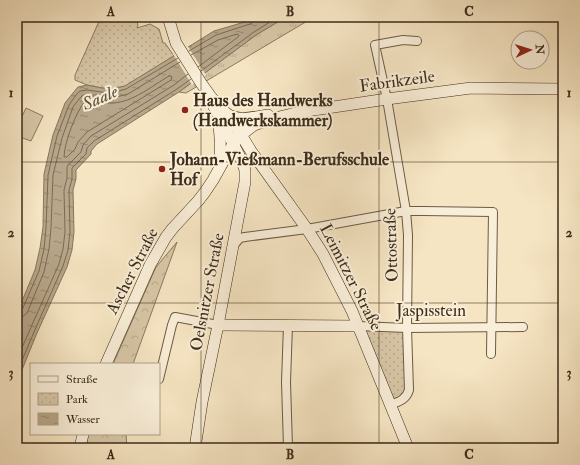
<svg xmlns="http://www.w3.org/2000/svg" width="580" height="465" font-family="'IM FELL Double Pica',serif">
  <defs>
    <pattern id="grass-tufts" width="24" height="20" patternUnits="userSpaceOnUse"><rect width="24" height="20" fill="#d7c6a6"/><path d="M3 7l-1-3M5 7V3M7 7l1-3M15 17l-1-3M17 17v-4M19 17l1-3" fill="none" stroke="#b9aa8e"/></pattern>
    <pattern id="forest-crowns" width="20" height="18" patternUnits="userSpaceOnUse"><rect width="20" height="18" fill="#d7c6a6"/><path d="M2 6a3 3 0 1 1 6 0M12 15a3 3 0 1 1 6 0" fill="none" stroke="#b9aa8e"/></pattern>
    <pattern id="park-dots" width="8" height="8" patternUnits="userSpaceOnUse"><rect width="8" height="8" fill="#d7c6a6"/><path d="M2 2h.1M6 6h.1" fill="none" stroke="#b9aa8e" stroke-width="1.8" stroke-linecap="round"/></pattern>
    <pattern id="water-ripples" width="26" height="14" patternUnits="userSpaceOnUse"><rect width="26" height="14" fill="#b7a68a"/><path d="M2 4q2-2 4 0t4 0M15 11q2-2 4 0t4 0" fill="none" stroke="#968870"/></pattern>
  </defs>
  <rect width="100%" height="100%" fill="#f6e5c3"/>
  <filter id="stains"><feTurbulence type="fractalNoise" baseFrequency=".005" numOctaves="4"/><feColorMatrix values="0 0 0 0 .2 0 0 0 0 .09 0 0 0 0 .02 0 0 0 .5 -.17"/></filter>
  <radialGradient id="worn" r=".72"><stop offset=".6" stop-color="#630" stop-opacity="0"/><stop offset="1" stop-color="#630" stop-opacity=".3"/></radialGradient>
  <polygon fill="url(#grass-tufts)" stroke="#8a7a60" points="286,17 314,17 186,93 179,92 256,35"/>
  <g fill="url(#forest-crowns)" stroke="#8a7a60">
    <polygon points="177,242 133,364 113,364 156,267"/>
    <polygon points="88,434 126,434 127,448 86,448"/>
  </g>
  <g fill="url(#park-dots)" stroke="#8a7a60">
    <polygon points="101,17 136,17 138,25 137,28 150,24 159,29 163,43 165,43 174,56 125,86 112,89 102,88 87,85 75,80 75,75"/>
    <polygon points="358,327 407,328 408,387 404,396 390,404"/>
  </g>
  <polygon fill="#d7c6a6" stroke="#8a7a60" points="26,108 43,116 31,141 17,136 17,127"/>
  <polygon fill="url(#water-ripples)" stroke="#86765d" points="254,17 286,17 256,35 179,92 97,144 91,151 91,154 76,170 76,179 73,190 74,232 72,250 67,267 37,333 17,382 17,313 35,270 40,248 43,227 44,174 53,135 65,103 73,93 78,87 87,85 102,88 112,89 125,86 214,31 248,21"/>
  <polygon fill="#f6e5c3" points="187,45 206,75 192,85 173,54"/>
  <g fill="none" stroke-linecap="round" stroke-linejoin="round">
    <g stroke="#7a6a52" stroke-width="1">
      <polyline points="189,51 216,35 250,24 255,21 256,17"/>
      <polyline points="191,55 218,40 237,34 239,35 238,37 198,67"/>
      <polyline points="201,71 254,32 278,17"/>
      <path d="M169 76H171L172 77 171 80 87 132 78 142 75 149 67 157H64C64 143 76 112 85 101 94 101 104 104 113 103 133 102 152 86 169 76Z"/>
      <polyline points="17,313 20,313 22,310 39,271 44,249 46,228 48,175 57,136 69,105 76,95 80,91 87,90 101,92 112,93 126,89 178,58"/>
      <polyline points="17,318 22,317 27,313 44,272 49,249 51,228 53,175 62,138 73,107 80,98 83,95 87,95 100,97 112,98 128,94 180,62"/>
      <polyline points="17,359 59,264 63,249 65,232 64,190 67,178 67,167 70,163 81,152 83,145 91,136 174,85 188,74"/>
      <polyline points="17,372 34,332 63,266 68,250 70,232 69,190 72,179 72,168 86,154 87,148 94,141 177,89 191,79"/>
    </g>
    <defs>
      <g id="street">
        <polyline points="234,245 240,238 245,237 307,229 406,211 423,211 493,212 491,354"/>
        <polyline points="288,325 286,382 288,447"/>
        <polyline points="358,326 407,328 523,327"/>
        <polyline points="159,379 172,325 175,317 218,325"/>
        <path d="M390 405C398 402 406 400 409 390L407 328 408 235 406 211 387 99 375 45 403 40 417 41"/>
        <polyline points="239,448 288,447 416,448"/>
      </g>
      <g id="secondary">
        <polyline points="168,17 176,43 201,83 211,97 224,111 235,125 251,151 307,229 323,254 352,311 408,448"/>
        <path d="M226 113C237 122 254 117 268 115"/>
        <path d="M218 121C221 136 221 150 219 165"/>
        <polyline points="218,325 358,326"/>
        <polyline points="106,364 150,265 166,237 173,228 198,201 205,192 213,180 233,144 241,135 254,125 271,119 300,112 387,99 471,88 563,89"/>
        <polyline points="80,448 83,434"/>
        <polyline points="195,448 202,402 218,325 245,182 245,170 242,161 214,107"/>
      </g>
    </defs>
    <use href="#street" stroke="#6b5b44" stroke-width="10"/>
    <use href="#secondary" stroke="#3d2d1a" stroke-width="12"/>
    <use href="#street" stroke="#f9eed8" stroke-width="8"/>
    <use href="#secondary" stroke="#f9eed8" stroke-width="11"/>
  </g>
  <path fill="none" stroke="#3d2d1a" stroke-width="1" stroke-opacity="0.55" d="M201 17V448M379 17V448M17 162H563M17 303H563"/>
  <g fill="#8f2418" stroke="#f9eed8" stroke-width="1.5">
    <circle cx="185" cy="110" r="4"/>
    <circle cx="162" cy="169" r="4"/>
  </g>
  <g text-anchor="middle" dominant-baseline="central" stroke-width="4" stroke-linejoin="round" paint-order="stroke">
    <g font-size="17" fill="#3d2d1a" stroke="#f9eed8">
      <text transform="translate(397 81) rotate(-8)">Fabrikzeile</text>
      <text transform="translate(391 245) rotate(-92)">Ottostraße</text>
      <text transform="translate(132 271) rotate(-63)">Ascher Straße</text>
      <text transform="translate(351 277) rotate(63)">Leimitzer Straße</text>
      <text transform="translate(207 292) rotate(-79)">Oelsnitzer Straße</text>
      <text x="431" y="310">Jaspisstein</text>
    </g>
    <g font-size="17" font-weight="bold" fill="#3d2d1a" stroke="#f9eed8" text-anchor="start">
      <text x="193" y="100">Haus des Handwerks<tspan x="193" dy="20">(Handwerkskammer)</tspan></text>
      <text x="170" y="159">Johann-Vießmann-Berufsschule<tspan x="170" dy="20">Hof</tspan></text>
    </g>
    <g font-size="18" font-style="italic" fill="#62513c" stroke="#f9eed8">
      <text transform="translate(100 98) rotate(-24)">Saale</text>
    </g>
  </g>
  <rect width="580" height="465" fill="none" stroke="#f6e5c3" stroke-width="44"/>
  <rect x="30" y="363" width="130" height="72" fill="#f9eed8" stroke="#aea18c"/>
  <rect x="38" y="376" width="20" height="6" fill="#f9eed8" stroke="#aea18c"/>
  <text x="66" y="383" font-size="12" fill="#3d2d1a">Straße</text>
  <rect x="38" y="393" width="20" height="12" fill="url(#park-dots)" stroke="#aea18c"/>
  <text x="66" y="403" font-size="12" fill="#3d2d1a">Park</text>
  <rect x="38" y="413" width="20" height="12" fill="url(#water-ripples)" stroke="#aea18c"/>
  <text x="66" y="423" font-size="12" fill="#3d2d1a">Wasser</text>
  <g transform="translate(530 50) rotate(86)"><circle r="19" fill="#f9eed8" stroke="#aea18c"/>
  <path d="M0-3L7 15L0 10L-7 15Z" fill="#8f2418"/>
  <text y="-6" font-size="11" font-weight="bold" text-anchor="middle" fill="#3d2d1a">N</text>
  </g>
  <rect x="22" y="22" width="536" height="421" fill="none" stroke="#3d2d1a" stroke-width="1.5"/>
  <g font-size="13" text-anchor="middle" font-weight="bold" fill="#3d2d1a">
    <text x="111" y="16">A</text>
    <text x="290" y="16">B</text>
    <text x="469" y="16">C</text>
    <text x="11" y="97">1</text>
    <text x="569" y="97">1</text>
    <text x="11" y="237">2</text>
    <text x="569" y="237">2</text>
    <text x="11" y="377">3</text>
    <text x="569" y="377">3</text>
    <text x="111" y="459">A</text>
    <text x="290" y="459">B</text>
    <text x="469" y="459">C</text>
  </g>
  <rect width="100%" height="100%" filter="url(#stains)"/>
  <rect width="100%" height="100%" fill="url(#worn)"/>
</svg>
